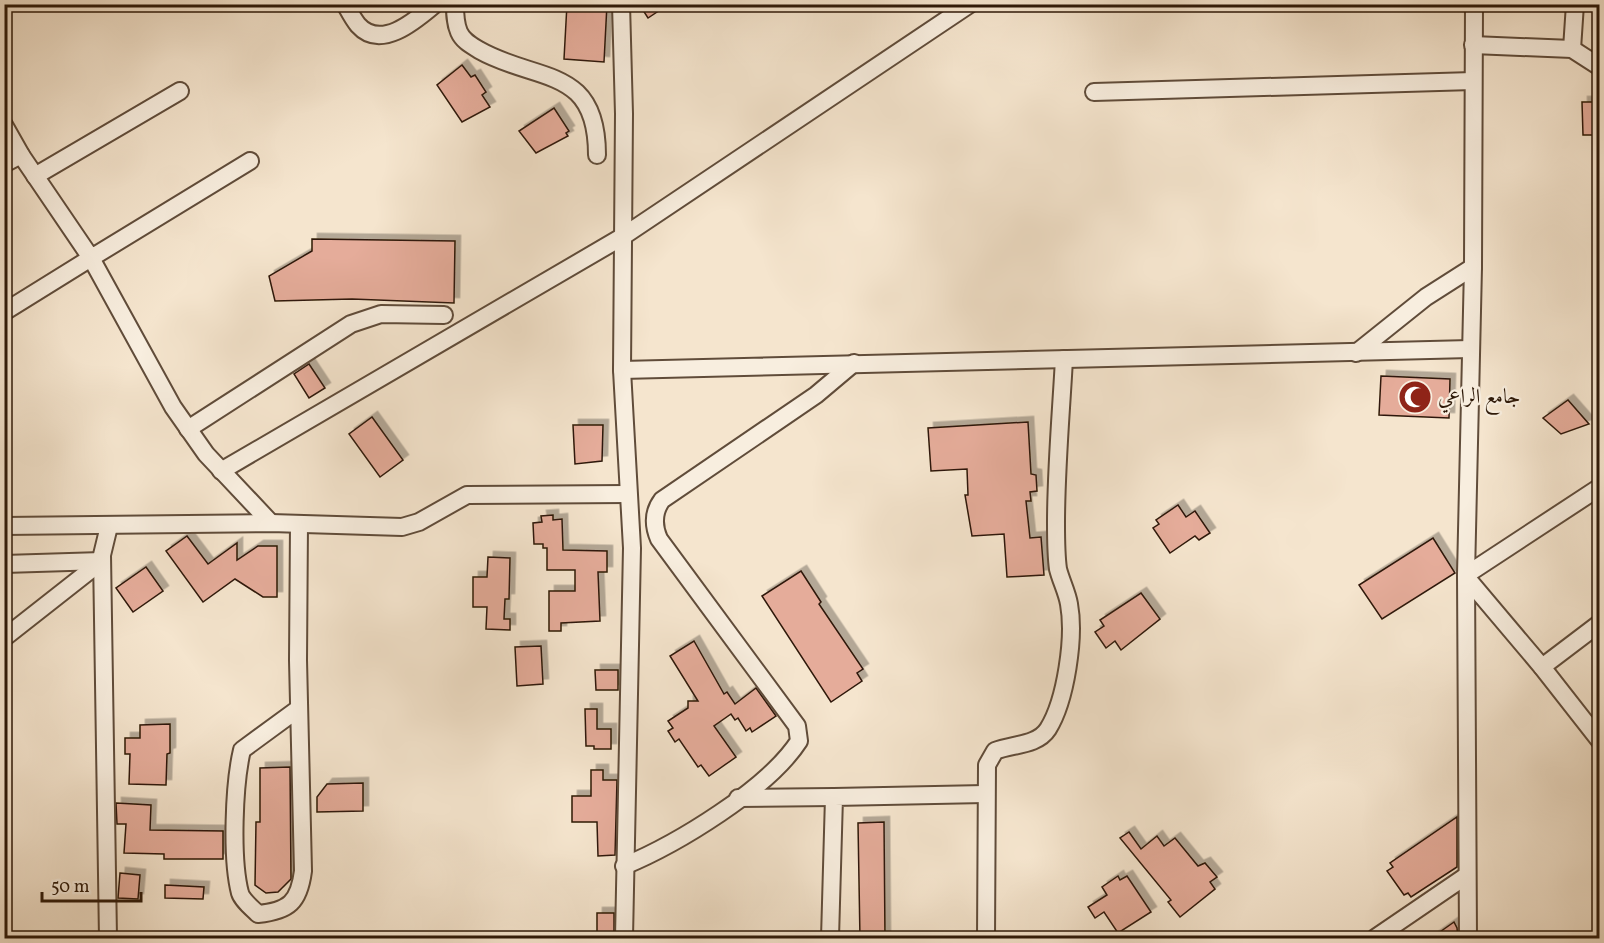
<svg xmlns="http://www.w3.org/2000/svg" width="1604" height="943" font-family="Vollkorn,Amiri,serif">
  <defs>
    <filter id="shadow"><feDropShadow dx="5.5" dy="-5.5" stdDeviation="0" flood-color="#0004"/></filter>
  </defs>
  <rect width="100%" height="100%" fill="#f5e5ce"/>
  <filter id="stains"><feTurbulence type="fractalNoise" baseFrequency=".00333" numOctaves="4"/><feColorMatrix values="0 0 0 0 .2 0 0 0 0 .09 0 0 0 0 .02 0 0 0 .5 -.17"/></filter>
  <radialGradient id="worn" r=".72"><stop offset=".6" stop-color="#630" stop-opacity="0"/><stop offset="1" stop-color="#630" stop-opacity=".3"/></radialGradient>
  <g fill="#e5ac9a" stroke="#2e1908" stroke-width="1.5" filter="url(#shadow)">
    <polygon points="567,4 607,4 604,62 564,59"/>
    <polygon points="639,4 669,4 648,18"/>
    <polygon points="462,65 471,77 475,75 486,92 482,95 490,107 462,122 437,85"/>
    <polygon points="1582,102 1595,102 1596,112 1599,112 1599,135 1583,135"/>
    <polygon points="554,108 569,131 566,133 568,136 536,153 519,131"/>
    <polygon points="312,239 455,241 454,303 352,299 275,301 269,276 312,251"/>
    <polygon points="309,364 325,388 309,398 294,374"/>
    <polygon points="1381,376 1450,379 1449,418 1379,415"/>
    <polygon points="1568,400 1589,424 1561,434 1543,418"/>
    <polygon points="372,417 403,460 380,477 349,434"/>
    <polygon points="1028,422 1031,474 1036,475 1037,491 1030,492 1031,501 1026,501 1030,538 1041,537 1044,575 1007,577 1004,534 972,536 965,495 968,495 967,469 931,471 928,428"/>
    <polygon points="573,425 603,425 602,461 575,464"/>
    <polygon points="1178,505 1186,517 1195,511 1210,533 1199,540 1195,536 1170,553 1153,528 1159,524 1156,520"/>
    <polygon points="553,515 553,520 562,519 563,550 607,551 607,572 598,572 600,621 561,623 561,631 549,631 549,591 575,591 575,570 547,570 547,548 543,548 543,544 534,544 533,523 542,522 541,516"/>
    <polygon points="187,536 208,564 237,543 237,560 258,546 277,546 277,597 263,597 235,579 203,602 166,551"/>
    <polygon points="1433,538 1455,573 1382,619 1359,585"/>
    <polygon points="488,557 510,558 509,599 505,599 504,619 510,619 510,630 486,629 487,607 473,607 473,577 487,577"/>
    <polygon points="146,567 163,591 133,612 116,588"/>
    <polygon points="801,571 821,602 819,604 863,669 857,673 862,681 831,702 762,596"/>
    <polygon points="1141,593 1160,619 1121,650 1115,641 1106,648 1095,632 1104,626 1100,620"/>
    <polygon points="694,641 724,694 727,692 735,704 756,688 776,716 752,732 750,728 746,731 738,718 735,720 731,714 714,726 736,757 709,776 701,765 698,767 679,739 675,742 668,731 673,728 668,721 688,708 688,701 698,701 670,656"/>
    <polygon points="541,646 543,684 517,686 515,647"/>
    <polygon points="595,670 618,670 618,690 596,690"/>
    <polygon points="585,709 597,709 597,729 611,729 611,749 594,749 594,746 586,746"/>
    <polygon points="170,724 170,753 167,754 166,785 129,784 130,754 125,754 125,738 140,738 140,725"/>
    <polygon points="290,767 291,879 278,892 266,893 255,885 256,822 260,822 260,768"/>
    <polygon points="591,770 603,770 603,780 617,780 615,855 598,856 597,822 572,822 572,796 591,796"/>
    <polygon points="363,783 363,811 317,812 317,797 327,784"/>
    <polygon points="116,803 151,805 150,830 223,831 223,859 164,859 164,854 124,853 126,824 117,824"/>
    <polygon points="1457,817 1457,867 1411,897 1408,893 1404,895 1387,871 1393,867 1390,863"/>
    <polygon points="884,822 885,939 860,939 858,823"/>
    <polygon points="1129,832 1141,849 1157,836 1164,846 1175,838 1198,866 1205,863 1217,877 1210,882 1215,889 1180,917 1168,902 1171,900 1120,838"/>
    <polygon points="120,873 140,875 138,899 118,898"/>
    <polygon points="1118,876 1120,880 1127,876 1151,912 1118,933 1104,912 1095,918 1088,907 1107,895 1102,887"/>
    <polygon points="165,885 204,887 203,899 165,898"/>
    <rect x="597" y="913" width="17" height="26"/>
    <polygon points="1454,922 1457,928 1458,939 1430,939"/>
  </g>
  <g fill="none" stroke-linecap="round" stroke-linejoin="round">
    <defs>
      <g id="minor">
        <path d="M345 4C349 11 353 19 358 25 381 51 416 20 435 4"/>
        <path d="M455 4C455 13 455 23 459 32 463 41 471 45 479 50 537 83 597 65 597 155"/>
        <polyline points="621,4 624,114 622,370 632,548 624,938"/>
        <polyline points="1473,45 1572,49 1600,67"/>
        <polyline points="1572,49 1575,4"/>
        <polyline points="1094,92 1473,81"/>
        <polyline points="4,125 21,155 91,258 250,161"/>
        <polyline points="4,164 21,155"/>
        <polyline points="35,176 180,91"/>
        <polyline points="4,312 91,258 173,407 206,454 271,523"/>
        <polyline points="1356,353 1426,297 1473,267"/>
        <polyline points="622,370 1470,349"/>
        <polyline points="188,429 351,324 381,314 444,315"/>
        <polyline points="221,471 622,237 970,4"/>
        <polyline points="4,526 271,523 402,527 419,522 467,495 628,494"/>
        <polyline points="4,564 102,561"/>
        <polyline points="1466,575 1600,487"/>
        <polyline points="1466,577 1542,667 1600,741"/>
        <polyline points="4,638 102,561"/>
        <polyline points="1542,667 1600,623"/>
        <path d="M298 709 242 750C234 784 231 858 240 893 242 900 252 908 258 914 289 911 299 902 303 871L298 660 299 524"/>
        <polyline points="738,798 834,797"/>
        <path d="M624 866C677 844 768 789 799 741L797 726 659 539C653 525 653 512 662 500L816 395 854 363"/>
        <polyline points="108,938 102,555 109,526"/>
        <polyline points="830,938 834,797 985,794"/>
        <path d="M986 938 987 765 995 751C1012 744 1037 746 1048 729 1066 700 1075 637 1069 604 1067 592 1061 581 1058 569 1056 555 1056 538 1056 523 1056 469 1061 414 1064 359"/>
        <polyline points="1375,938 1466,876"/>
        <polyline points="1468,938 1466,575 1473,267 1474,4"/>
      </g>
    </defs>
    <use href="#minor" stroke="#604c3a" stroke-width="20"/>
    <use href="#minor" stroke="#f8eedf" stroke-width="16"/>
  </g>
  <defs>
    <symbol id="mosque-disc" viewBox="-11 -11 22 22"><circle r="9.5" fill="#8f2418" stroke="#f8eedf"/><path d="M3.5-4.9A6 6 0 1 0 3.5 4.9A5 5 0 1 1 3.5-4.9Z" fill="#fff"/></symbol>
  </defs>
  <g fill-rule="evenodd">
    <use href="#mosque-disc" x="1396" y="378" width="38" height="38"/>
  </g>
  <g text-anchor="middle" dominant-baseline="central" stroke-width="4.5" stroke-linejoin="round" paint-order="stroke">
    <g font-size="21" fill="#2e1908" stroke="#f8eedf" text-anchor="start">
      <text x="1438" y="397">جامع الراعي</text>
    </g>
  </g>
  <rect width="1604" height="943" fill="none" stroke="#f5e5ce" stroke-width="24"/>
  <rect x="6" y="6" width="1592" height="931" fill="none" stroke="#2e1908" stroke-width="3"/>
  <rect x="12" y="12" width="1580" height="919" fill="none" stroke="#2e1908" stroke-width="1.5"/>
  <path d="M42 892v9h99v-9" fill="none" stroke="#2e1908" stroke-width="3"/>
  <text x="51" y="892" font-size="18" fill="#2e1908" stroke="#f8eedf" stroke-width="4.5" paint-order="stroke">50 m</text>
  <rect width="100%" height="100%" filter="url(#stains)"/>
  <rect width="100%" height="100%" fill="url(#worn)"/>
</svg>
